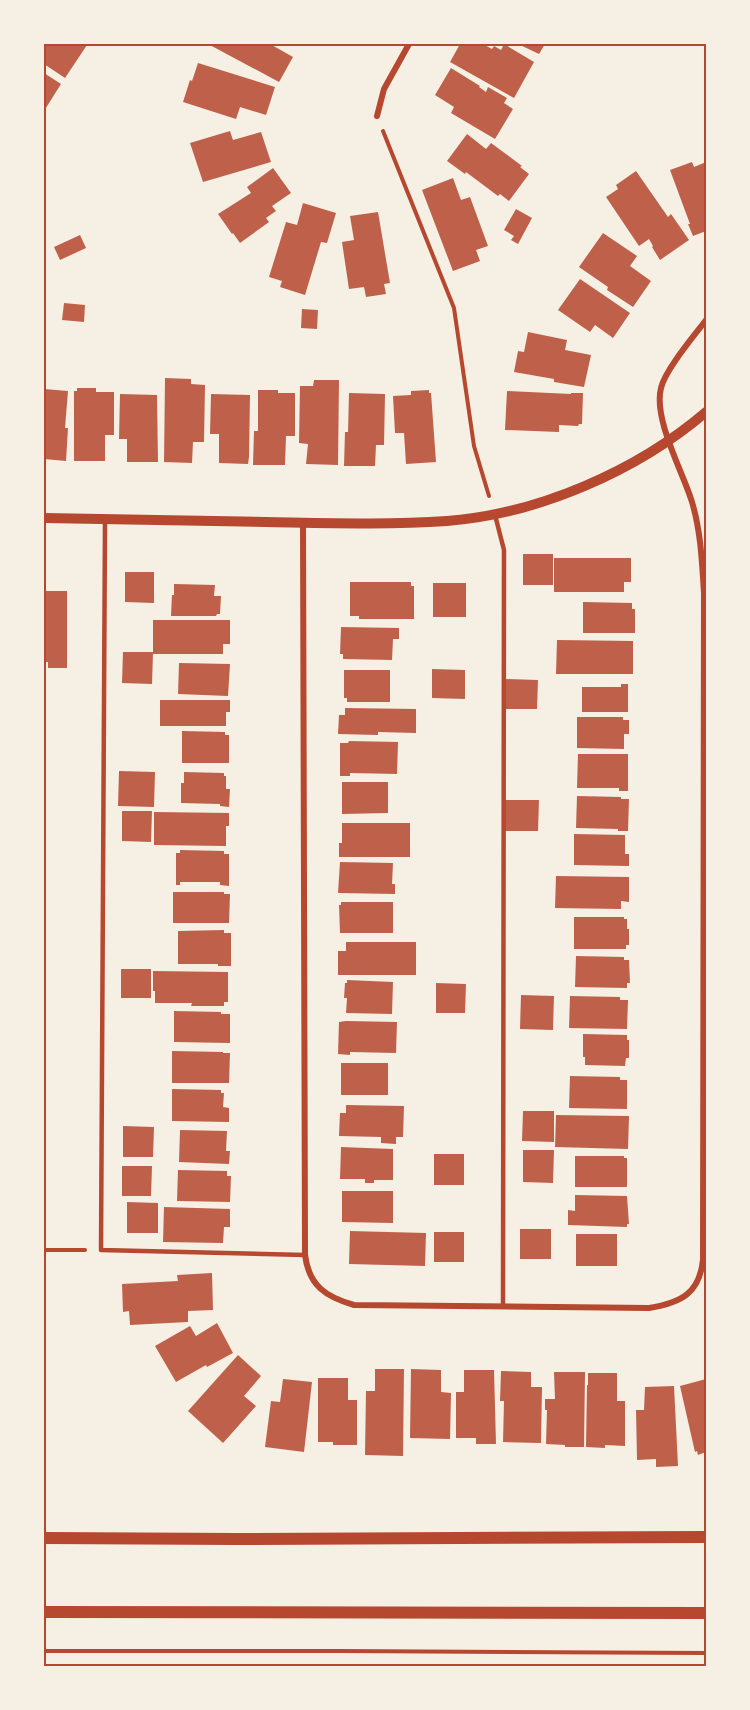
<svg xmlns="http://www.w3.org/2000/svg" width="750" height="1710" font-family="Cabin,sans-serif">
  <rect width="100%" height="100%" fill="#f6efe4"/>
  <polygon fill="#e2e4dc" points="44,1664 211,1666 44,1666"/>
  <g fill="#bf614a">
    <polygon points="44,44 84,44 87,45 65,78 44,64"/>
    <polygon points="208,44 270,44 293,57 279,82"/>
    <polygon points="460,44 483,44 492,49 494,46 501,50 504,44 534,62 514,98 450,62"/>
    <polygon points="518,44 545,44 539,54"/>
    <polygon points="198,63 275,87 266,115 240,107 236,119 183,102 190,80 192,81"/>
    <polygon points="451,68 480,86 479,87 486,92 488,87 507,98 504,103 513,109 495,139 451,113 454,107 435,95"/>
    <polygon points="44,73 61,84 44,111"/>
    <polygon points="230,131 233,140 261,132 271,162 203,182 190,143"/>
    <polygon points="467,134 486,149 491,143 522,166 520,167 529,174 509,201 500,194 498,196 466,172 465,174 447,161"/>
    <polygon points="692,162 694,167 706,162 706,231 693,236 688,224 690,224 670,170"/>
    <polygon points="273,168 291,193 272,206 276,211 266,218 269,222 240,243 233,233 232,234 218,214 251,193 247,187"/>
    <polygon points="636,171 668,217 671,214 689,240 660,260 652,247 653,246 649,239 639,246 606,197 618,189 616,185"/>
    <polygon points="453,178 461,200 470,197 488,246 476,250 480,261 453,271 422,190"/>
    <polygon points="303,203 336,213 327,243 321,242 305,295 280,287 282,281 269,277 286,222 297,225"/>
    <polygon points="516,209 532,218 518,244 511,240 514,236 504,230"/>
    <polygon points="378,212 390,283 384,284 386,294 366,297 364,287 349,289 342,242 354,240 350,216"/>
    <polygon points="603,233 637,256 630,266 651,281 633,307 607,290 608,287 579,267"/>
    <polygon points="80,235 86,248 60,260 54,247"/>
    <polygon points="580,279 630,313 613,338 595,325 590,332 558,310"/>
    <polygon points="64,303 85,305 84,322 62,320"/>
    <polygon points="302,309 318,310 317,329 301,328"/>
    <polygon points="528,332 567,340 565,350 591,355 584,387 554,382 554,379 514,372 518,351 524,352"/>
    <polygon points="165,378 191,379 191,384 205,385 204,442 193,442 192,463 164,462"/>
    <polygon points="314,380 339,380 338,465 306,464 308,444 299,443 300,386 313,386"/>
    <polygon points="77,388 96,388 96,392 114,392 114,435 105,435 105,461 74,461 74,391 77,391"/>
    <polygon points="44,389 68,391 65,428 68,428 66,461 44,459"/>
    <polygon points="258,390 278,390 278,393 295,393 295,436 286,436 285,465 253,465 254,431 258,431"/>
    <polygon points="429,390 429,393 431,393 436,462 406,464 404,433 395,433 393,396 411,395 411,391"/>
    <polygon points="507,391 571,394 571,393 583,393 582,424 579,424 578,426 559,425 559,432 505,430"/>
    <polygon points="349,393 385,394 384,445 376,445 375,466 344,466 345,432 348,432"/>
    <polygon points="120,394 157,395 158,462 127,462 127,439 119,439"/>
    <polygon points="211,394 250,395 249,457 248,464 219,463 219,434 210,434"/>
    <rect x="523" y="554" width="30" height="31"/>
    <polygon points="554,558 631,558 631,582 624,582 624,592 554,592"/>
    <polygon points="125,572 154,572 154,603 125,602"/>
    <polygon points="350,582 411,582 411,586 414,586 414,619 359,619 359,616 350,616"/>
    <rect x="433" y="583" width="33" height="34"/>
    <polygon points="174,584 215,585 214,596 221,596 220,614 217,614 216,616 171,616 172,595 174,595"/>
    <polygon points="44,591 67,591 67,668 48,668 48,662 44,662"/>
    <polygon points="583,602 632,603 632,609 635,609 635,633 583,633"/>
    <polygon points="153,620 230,620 230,644 223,644 223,654 153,654"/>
    <polygon points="341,627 399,628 399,639 393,639 392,660 343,659 343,654 340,654"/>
    <polygon points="557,640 633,641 633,674 556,674"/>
    <polygon points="123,652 153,652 152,684 122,683"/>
    <polygon points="179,663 230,664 228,696 178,694"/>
    <polygon points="432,669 465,670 465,699 432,698"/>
    <polygon points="344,670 390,670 390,702 347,702 347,698 344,698"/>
    <polygon points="506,679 538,680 537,709 506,709"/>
    <polygon points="621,684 628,684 628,712 582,712 582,687 621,687"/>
    <polygon points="160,700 230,700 230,712 226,712 226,726 160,726"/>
    <polygon points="345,708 416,709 416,733 378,732 378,735 338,734 339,715 345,715"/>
    <polygon points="577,717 623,717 623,720 629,720 629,734 624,734 624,749 577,748"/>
    <polygon points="182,731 225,732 225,735 229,735 229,763 182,763"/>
    <polygon points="349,741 398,742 397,774 350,773 350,776 340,776 340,743 348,743"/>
    <polygon points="578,754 628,754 628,791 619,791 619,788 577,788"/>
    <polygon points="119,771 155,772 154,807 118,806"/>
    <polygon points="184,772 224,773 224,776 226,776 226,789 230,789 229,807 220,806 220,804 181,803 181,783 184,783"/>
    <polygon points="342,782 388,782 388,813 342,814"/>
    <polygon points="577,796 621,797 621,799 629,799 628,831 618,831 618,829 576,828"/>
    <polygon points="505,800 539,800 538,831 505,831"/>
    <polygon points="122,811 152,811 151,842 122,841"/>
    <polygon points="154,812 229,813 229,826 226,826 226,846 154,845"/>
    <polygon points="342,823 410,823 410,857 339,857 339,843 342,843"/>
    <polygon points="574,834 625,835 625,854 629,854 629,866 574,865"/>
    <polygon points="180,850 224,851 224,854 229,854 229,886 220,885 220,882 180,882 180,885 176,885 176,853 180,853"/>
    <polygon points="340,862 393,863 392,884 395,884 395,894 338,893"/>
    <polygon points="556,876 629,877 629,902 621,901 621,909 555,908"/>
    <polygon points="173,892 224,892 224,894 230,894 229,923 173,923"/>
    <polygon points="341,902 393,902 393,933 340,933 339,905 341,905"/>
    <polygon points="574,917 624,917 624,919 627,919 627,929 629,929 629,945 626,945 626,949 574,949"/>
    <polygon points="224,930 224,933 231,933 231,966 218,966 218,964 178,964 178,931"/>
    <polygon points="346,942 416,942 416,975 338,975 338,951 346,951"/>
    <polygon points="576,956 624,957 624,960 629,960 630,983 627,983 627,988 575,987"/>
    <rect x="121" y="969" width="30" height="29"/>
    <polygon points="153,971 228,972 228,1002 224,1002 224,1006 191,1006 192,1003 155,1003 155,991 153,991"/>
    <polygon points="347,980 393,982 392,1014 346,1013 347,998 344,998 345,983 347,983"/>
    <polygon points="436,983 466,984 465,1013 436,1013"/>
    <polygon points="521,995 554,996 553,1030 520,1029"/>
    <polygon points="570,996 620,997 620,1000 628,1000 627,1029 569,1028"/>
    <polygon points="174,1011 221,1012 221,1014 230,1014 230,1043 174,1042"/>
    <polygon points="346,1021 397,1022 396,1053 350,1052 350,1055 338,1054 339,1022"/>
    <polygon points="583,1034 627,1035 627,1040 629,1040 629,1058 626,1058 625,1066 585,1065 585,1057 583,1057"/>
    <polygon points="172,1051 223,1052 223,1053 230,1053 229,1083 172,1083"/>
    <rect x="341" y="1063" width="47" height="32"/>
    <polygon points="570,1076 620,1077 620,1080 627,1080 627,1109 569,1108"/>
    <polygon points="172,1089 221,1090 221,1093 224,1093 223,1107 229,1108 229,1122 172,1121"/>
    <polygon points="346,1105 404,1106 403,1137 396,1137 396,1144 381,1143 381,1137 339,1136 340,1113 346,1113"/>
    <polygon points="523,1111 554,1111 554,1142 522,1141"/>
    <polygon points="556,1115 629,1116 628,1149 555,1147"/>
    <polygon points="123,1126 154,1127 153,1157 123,1157"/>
    <polygon points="180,1130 227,1131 226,1151 230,1151 229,1164 179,1162"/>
    <polygon points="341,1147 393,1149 393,1180 374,1180 374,1183 365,1183 365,1179 340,1179"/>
    <polygon points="523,1150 554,1150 553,1183 523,1182"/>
    <rect x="434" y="1154" width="30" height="31"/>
    <polygon points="575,1156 624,1156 624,1158 627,1158 627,1187 575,1187"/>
    <polygon points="122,1166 152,1166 151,1196 122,1196"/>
    <polygon points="178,1170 227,1171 227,1176 231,1176 230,1202 177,1201"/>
    <polygon points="342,1191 393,1191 393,1223 342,1222"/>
    <polygon points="575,1195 627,1196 629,1224 627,1224 627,1227 568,1225 568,1210 575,1211"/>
    <polygon points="127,1202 158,1203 158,1233 127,1233"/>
    <polygon points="164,1207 230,1209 230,1227 224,1227 223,1243 163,1242"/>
    <rect x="520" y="1229" width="31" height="30"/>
    <polygon points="350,1231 426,1233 425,1266 349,1264"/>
    <rect x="434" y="1232" width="30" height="30"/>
    <rect x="576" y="1234" width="41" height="32"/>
    <polygon points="212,1273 213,1310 188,1311 188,1322 130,1325 129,1311 123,1312 122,1284 178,1281 177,1275"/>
    <polygon points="217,1323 233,1353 207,1367 206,1365 176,1382 155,1346 190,1326 196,1336"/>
    <polygon points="238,1355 261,1376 244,1396 256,1406 223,1443 188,1411"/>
    <polygon points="375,1369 404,1369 403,1456 365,1455 366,1391 375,1391"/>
    <polygon points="411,1369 441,1370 441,1392 451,1393 450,1439 410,1438"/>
    <polygon points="464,1370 494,1370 496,1444 476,1444 476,1438 456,1438 456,1392 464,1392"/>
    <polygon points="501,1371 531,1372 531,1387 542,1387 541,1443 503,1442 504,1401 500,1401"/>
    <polygon points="554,1372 585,1372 584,1447 565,1447 565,1445 546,1444 547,1410 545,1410 545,1399 555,1399"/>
    <polygon points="588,1373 617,1373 617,1401 625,1401 625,1446 605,1445 605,1448 586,1447 587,1385 588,1385"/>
    <polygon points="318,1378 348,1378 348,1400 357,1400 357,1445 333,1445 333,1442 318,1442"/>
    <polygon points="283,1379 312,1382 304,1452 265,1447 271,1401 280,1402"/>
    <polygon points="706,1379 706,1452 698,1455 697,1451 695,1452 680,1386"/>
    <polygon points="674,1386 678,1466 656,1467 656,1459 637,1460 636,1410 644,1410 645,1387"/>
  </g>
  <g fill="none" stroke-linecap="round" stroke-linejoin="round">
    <g stroke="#b5482f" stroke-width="4">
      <polyline points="383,131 454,308 474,446 489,496"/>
      <polyline points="44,1250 85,1250"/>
      <polyline points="44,1651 341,1651 706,1653"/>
    </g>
    <g stroke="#b5482f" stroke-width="4.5">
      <polyline points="495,515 504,550 503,1306"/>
      <polyline points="105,521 101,1250 305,1255"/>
    </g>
    <g stroke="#b5482f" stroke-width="6">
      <polyline points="377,116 384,89 409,44"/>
      <path d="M303 523 305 1255C309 1286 326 1297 354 1305L649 1308C681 1303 700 1293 703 1259L704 593C702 563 701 532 692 502 683 472 653 419 661 388 665 370 694 336 706 320"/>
    </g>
    <path stroke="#b5482f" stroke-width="10" d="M44 518C118 520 192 521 266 522 326 523 387 525 447 521 538 514 637 471 706 412"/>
    <g stroke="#b5482f" stroke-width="12">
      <polyline points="44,1538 236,1539 706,1537"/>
      <polyline points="44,1612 706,1613"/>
    </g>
  </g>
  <rect width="750" height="1710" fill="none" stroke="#f6efe4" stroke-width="90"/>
  <rect x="45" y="45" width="660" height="1620" fill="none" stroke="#b5482f" stroke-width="2"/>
</svg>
